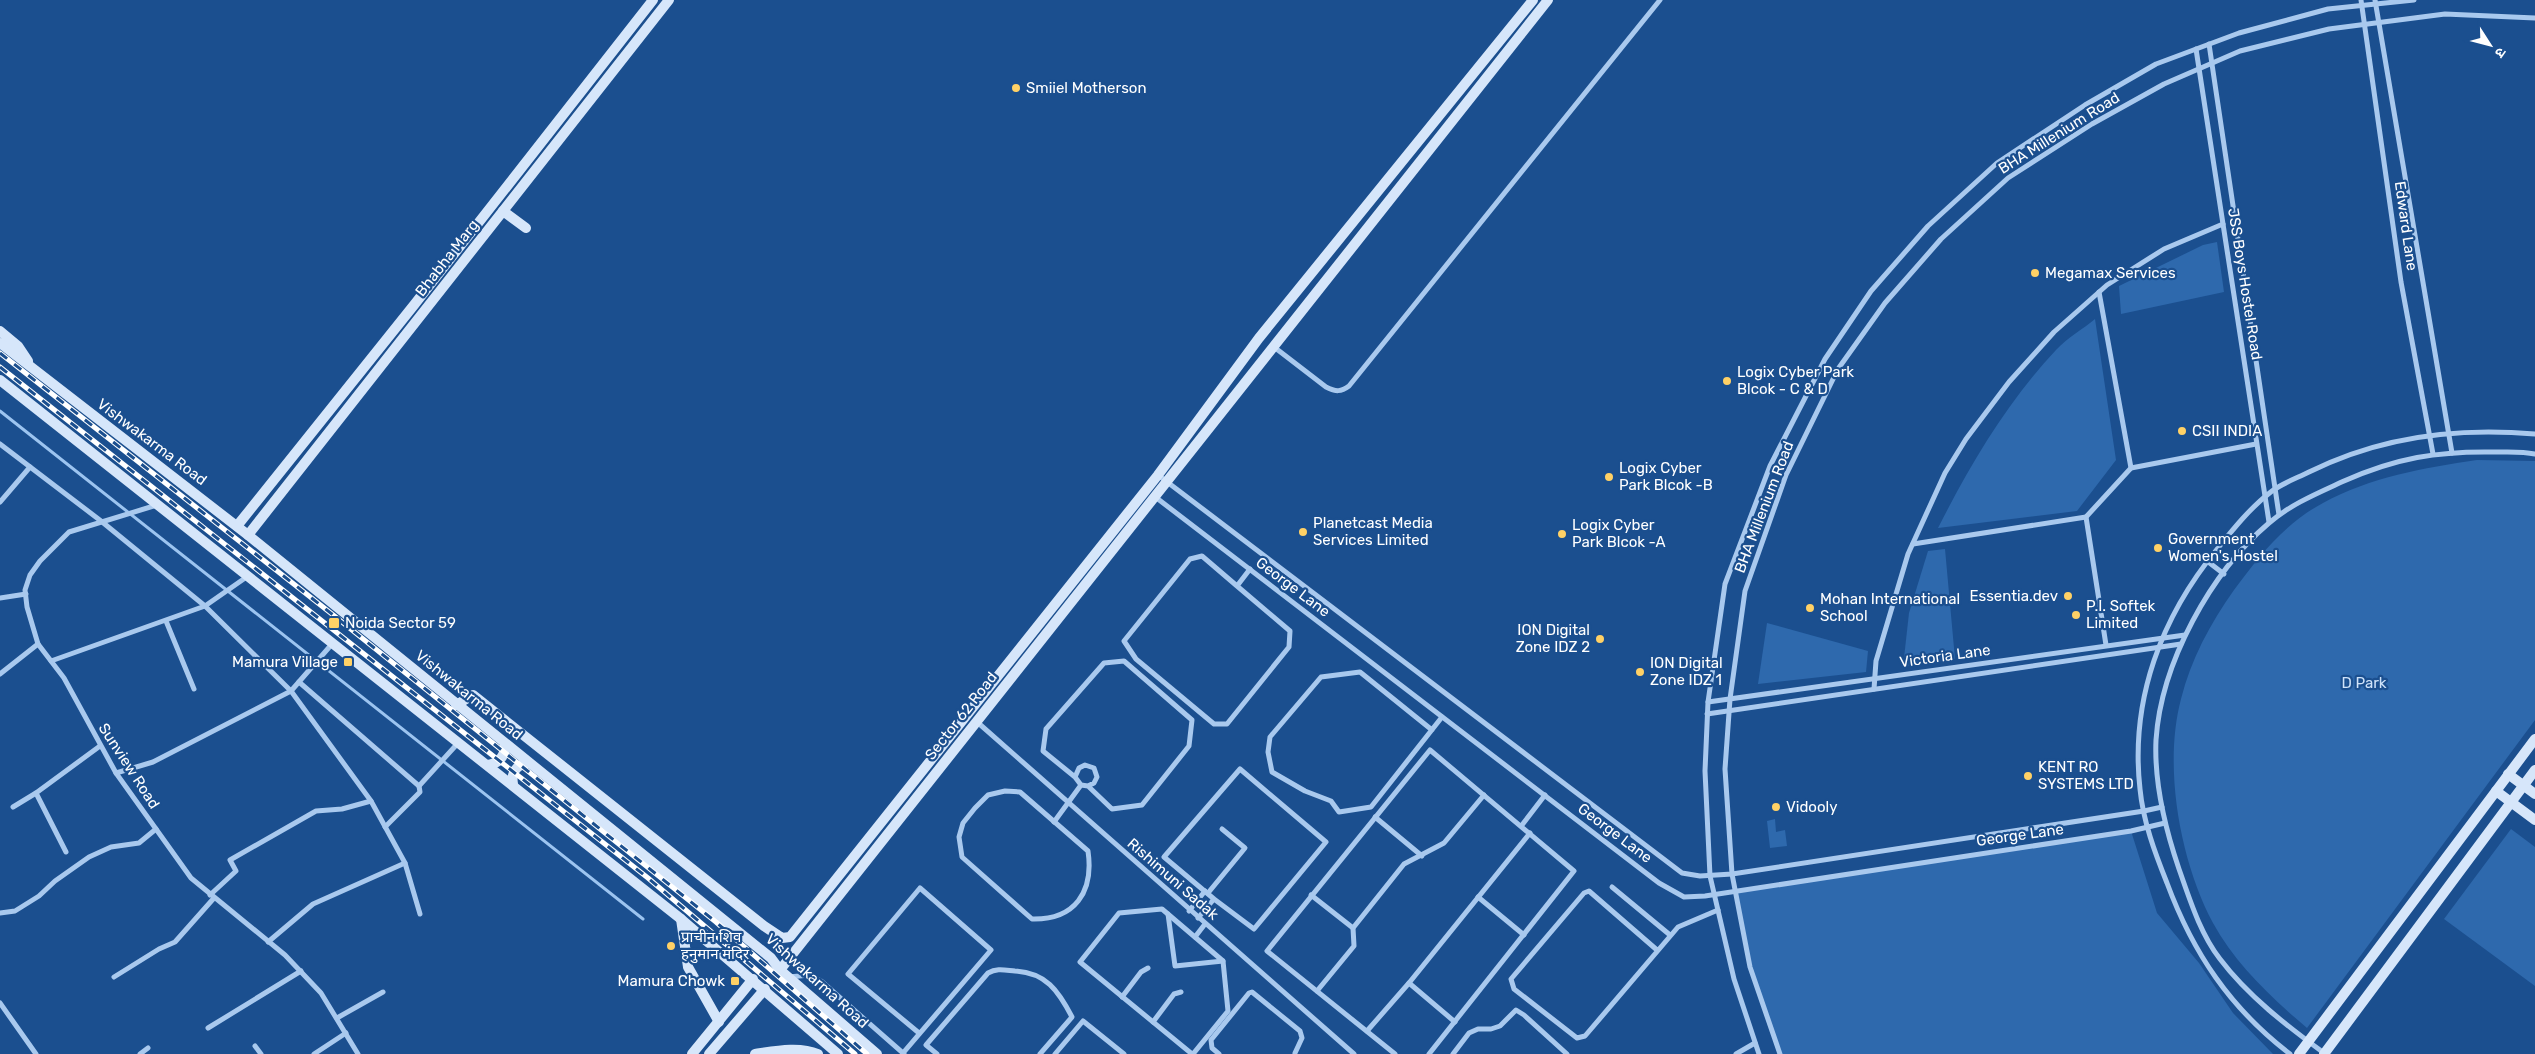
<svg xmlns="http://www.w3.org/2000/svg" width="2535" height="1054" font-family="Rubik,'Noto Sans Devanagari',sans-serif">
  <rect width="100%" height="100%" fill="#1b4f8f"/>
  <g fill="#2e69ad">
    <polygon points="2217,242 2224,292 2121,314 2119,286 2203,245"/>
    <path d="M2095 319 2116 460 2077 511 1938 528C1970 465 2007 402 2056 350 2067 338 2083 329 2095 319Z"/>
    <path d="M2477 460 2535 461V720L2307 1028C2273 999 2235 964 2213 923 2180 861 2163 767 2181 699 2191 659 2210 624 2234 590 2259 556 2285 523 2323 503 2371 477 2423 468 2477 460Z"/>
    <polygon points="1945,549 1955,659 1903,667 1909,613 1928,551"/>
    <polygon points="1767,623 1868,651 1866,672 1758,684"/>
    <polygon points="1775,819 1776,832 1785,830 1787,846 1770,848 1767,821"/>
    <polygon points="2511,829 2535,847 2535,986 2444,919"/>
    <polygon points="2131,831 2157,913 2199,963 2233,1013 2273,1054 1781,1054 1754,980 1735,890"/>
  </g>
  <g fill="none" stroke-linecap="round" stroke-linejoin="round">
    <polyline stroke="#9cc4f0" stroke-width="3" points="0,411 643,919"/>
    <g stroke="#a9c9ee" stroke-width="5">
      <polyline points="2361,0 2401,282 2433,454"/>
      <polyline points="2375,0 2452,453"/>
      <polyline points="2209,44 2279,515"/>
      <polyline points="2196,49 2269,522"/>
      <path d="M1274 347 1326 387C1336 392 1341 392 1349 386L1660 0"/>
      <polyline points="0,444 101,521 205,606 291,691 371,801 405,863 420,914"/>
      <polyline points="2131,468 2256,444"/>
      <polyline points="1158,475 1682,873 1700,876 1732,874 2144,811 2162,807"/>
      <polyline points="1154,496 1659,883 1684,897 1705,896 2131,831 2165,823"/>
      <polyline points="0,502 30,467"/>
      <polyline points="157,505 69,532 40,561 30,575 25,590 27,607 38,644 64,678 116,773 191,878 285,955 321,993 358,1054"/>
      <polyline points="2086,517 2106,645"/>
      <polyline points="1913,544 2086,517 2131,468 2099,292"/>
      <polyline points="2207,561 2224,574"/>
      <polyline points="1237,586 1202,556 1190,559 1124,641 1136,659 1214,724 1227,724 1289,647 1290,631 1237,586 1250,569"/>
      <polyline points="0,598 26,594"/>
      <polyline points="166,621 194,689"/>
      <polyline points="51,661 205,606 248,576"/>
      <polyline points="0,674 38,644"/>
      <polyline points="299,682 419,786 459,742"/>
      <polyline points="1874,689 1876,661 1908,554 1945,473 1966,439 2009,382 2054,332 2107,285 2164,249 2223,224"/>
      <polyline points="1708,702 2185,635"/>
      <polyline points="1707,714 2181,644"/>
      <polyline points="976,721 1354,1054"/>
      <polyline points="1432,730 1360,672 1321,677 1270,737 1268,752 1272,772 1305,791 1331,801 1339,812 1371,807 1442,717"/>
      <polyline points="116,773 153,762 291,691 332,644"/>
      <polyline points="1075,777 1079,768 1085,765 1094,768 1097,777 1094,783 1088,786 1081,785 1075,777 1043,751 1046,729 1104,663 1124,661 1192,720 1189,746 1142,805 1112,809 1088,786"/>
      <path d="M1005 791 1020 792 1088 851C1094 892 1075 920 1032 919L962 857 959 837 963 823 975 808 988 795Z"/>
      <polyline points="36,793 66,852"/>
      <polyline points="13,807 36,793 100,746"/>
      <polyline points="1375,817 1422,856"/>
      <polyline points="1054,822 1081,785"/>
      <polyline points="1522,825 1545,795"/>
      <polyline points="385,827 420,792 419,786"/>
      <polyline points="1612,887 1670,935"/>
      <polyline points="1208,893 1245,848 1222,829"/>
      <polyline points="210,895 236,871 230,860 316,811 342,809 371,801"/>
      <polyline points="1311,895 1353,928"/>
      <polyline points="1478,897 1524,935"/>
      <polyline points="1189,911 1205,891"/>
      <polyline points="0,913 15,911 39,896 55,881 89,857 111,847 139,843 156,829"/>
      <polyline points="1168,914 1175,966 1223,961"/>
      <polyline points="1198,918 1214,899 1164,857 1240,769 1326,842 1254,929 1214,899"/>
      <polyline points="1195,937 1205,924"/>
      <polyline points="268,942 313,904 405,863"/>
      <polyline points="1657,950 1589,891 1584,893 1511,979 1514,989 1577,1038 1585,1036 1678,927 1718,910"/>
      <polyline points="114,977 159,949 175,942 214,898"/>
      <polyline points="789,977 809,975 821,981 904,1054"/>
      <polyline points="1409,983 1455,1022"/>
      <polyline points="1317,991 1354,946 1353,928 1404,864 1444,843 1484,795"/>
      <polyline points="1122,997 1141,972 1148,968"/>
      <polyline points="0,1003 36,1054"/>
      <polyline points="337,1018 383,992"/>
      <polyline points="1153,1022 1174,994 1181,992"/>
      <polyline points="208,1028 301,971"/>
      <polyline points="1367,1031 1409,983 1530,833"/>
      <polyline points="255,1046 261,1054"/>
      <polyline points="903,1053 991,950 920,888 848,974 919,1033"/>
      <path d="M2324 1053C2287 1026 2248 996 2220 959 2200 933 2190 900 2179 869 2165 828 2154 784 2156 740 2161 663 2211 572 2269 523 2291 504 2318 493 2344 481 2396 458 2437 451 2494 452 2508 452 2522 451 2535 454"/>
      <polyline points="140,1054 148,1048"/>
      <polyline points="314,1054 346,1033"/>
      <path d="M937 1054 926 1045 988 973C997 968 1004 970 1015 971 1046 973 1058 990 1072 1017L1040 1054"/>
      <polyline points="1055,1054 1083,1021 1124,1054"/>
      <polyline points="1192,1054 1080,962 1119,913 1162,909 1223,961 1228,1011 1193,1054"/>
      <polyline points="1219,1054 1212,1048 1211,1040 1249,993 1252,992 1300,1031 1302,1038 1295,1053"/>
      <polyline points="1395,1054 1267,951 1430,750 1574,871 1429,1054"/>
      <polyline points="1453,1054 1469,1033 1478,1029 1491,1029 1500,1026 1516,1010 1524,1015 1567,1054"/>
      <polyline points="1736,1054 1755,1043"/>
      <polyline points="1759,1054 1734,979 1710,876 1705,771 1708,702 1725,584 1770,466 1825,359 1871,291 1928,226 1997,163 2085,105 2156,64 2239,33 2328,9 2414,0"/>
      <polyline points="1780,1054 1750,967 1732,874 1725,769 1730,699 1745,591 1786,475 1838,369 1885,303 1941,239 2008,178 2092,124 2164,84 2240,51 2329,29 2445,14 2535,18"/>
      <path d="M2290 1054C2230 1008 2193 953 2167 883 2155 853 2143 821 2140 789 2130 700 2161 617 2218 548 2234 528 2251 507 2272 491 2283 483 2297 478 2309 472 2381 436 2456 427 2535 434"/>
    </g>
    <g stroke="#d6e6fa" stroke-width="10">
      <polyline points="503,211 526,228"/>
      <polyline points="0,331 18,346 28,361"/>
      <polyline points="0,343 248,535 771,958 780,970 877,1054"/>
      <polyline points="0,380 681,919 838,1054"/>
      <polyline points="237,526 414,305 653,0"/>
      <polyline points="248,535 669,0"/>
      <polyline points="456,705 473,695 764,926 782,938 790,937 1158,475 1259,338 1533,0"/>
      <path d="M488 765C500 763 505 756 505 745"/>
      <polyline points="2508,774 2535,794"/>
      <path d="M513 784C511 773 516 764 529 763"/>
      <polyline points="2496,791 2535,820"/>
      <polyline points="681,919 688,967 719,1022"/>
      <polyline points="780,970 1548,0"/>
      <polyline points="692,1054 753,979"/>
      <polyline points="709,1054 765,989"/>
      <path d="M755 1054C775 1051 799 1046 818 1054"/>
      <polyline points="2299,1054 2535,739"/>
      <polyline points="2324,1054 2535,770"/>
    </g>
    <defs>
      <g id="rail">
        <polyline points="0,353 337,618 716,922 867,1054"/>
        <polyline points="0,367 648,878 855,1054"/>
      </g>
    </defs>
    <use href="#rail" stroke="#fff" stroke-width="5"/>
    <use href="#rail" stroke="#1b4f8f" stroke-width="3" stroke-dasharray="9" stroke-linecap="butt"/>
  </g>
  <g fill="#ffd166" stroke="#1b4f8f" stroke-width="2">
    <circle cx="1016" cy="88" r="5"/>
    <circle cx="2035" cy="273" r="5"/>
    <circle cx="1727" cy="381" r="5"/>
    <circle cx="2182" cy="431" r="5"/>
    <circle cx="1609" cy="477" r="5"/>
    <circle cx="1303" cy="532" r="5"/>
    <circle cx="1562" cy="534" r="5"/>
    <circle cx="2158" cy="548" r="5"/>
    <circle cx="2068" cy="596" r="5"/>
    <circle cx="1810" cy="608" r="5"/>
    <circle cx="2076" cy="615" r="5"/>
    <rect x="328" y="617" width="12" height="12" rx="2.5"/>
    <circle cx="1600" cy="639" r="5"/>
    <rect x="343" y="657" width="10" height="10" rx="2.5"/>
    <circle cx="1640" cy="672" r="5"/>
    <circle cx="2028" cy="776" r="5"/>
    <circle cx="1776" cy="807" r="5"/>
    <circle cx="671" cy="946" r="5"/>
    <rect x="730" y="976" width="10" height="10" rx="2.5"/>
  </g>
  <g text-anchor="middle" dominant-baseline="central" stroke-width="4.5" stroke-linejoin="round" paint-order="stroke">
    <g font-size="15" fill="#fff" stroke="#1b4f8f" text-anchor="start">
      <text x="1026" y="88">Smiiel Motherson</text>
      <text x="2045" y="273">Megamax Services</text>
      <text x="1737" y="372">Logix Cyber Park<tspan x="1737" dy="17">Blcok - C &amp; D</tspan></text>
      <text x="2192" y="431">CSII INDIA</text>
      <text x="1619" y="468">Logix Cyber<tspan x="1619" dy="17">Park Blcok -B</tspan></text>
      <text x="1313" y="523">Planetcast Media<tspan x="1313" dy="17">Services Limited</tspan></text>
      <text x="1572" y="525">Logix Cyber<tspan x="1572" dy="17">Park Blcok -A</tspan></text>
      <text x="2168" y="539">Government<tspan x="2168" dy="17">Women's Hostel</tspan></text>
      <text x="2058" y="596" text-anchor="end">Essentia.dev</text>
      <text x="1820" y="599">Mohan International<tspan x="1820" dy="17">School</tspan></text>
      <text x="2086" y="606">P.I. Softek<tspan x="2086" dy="17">Limited</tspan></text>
      <text x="345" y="623">Noida Sector 59</text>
      <text x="1590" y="630" text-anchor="end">ION Digital<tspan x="1590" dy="17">Zone IDZ 2</tspan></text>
      <text x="338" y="662" text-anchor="end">Mamura Village</text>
      <text x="1650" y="663">ION Digital<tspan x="1650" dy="17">Zone IDZ 1</tspan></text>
      <text x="2038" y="767">KENT RO<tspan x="2038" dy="17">SYSTEMS LTD</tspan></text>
      <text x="1786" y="807">Vidooly</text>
      <text x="681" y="937">प्राचीन शिव<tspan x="681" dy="17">हनुमान मंदिर</tspan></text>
      <text x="725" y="981" text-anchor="end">Mamura Chowk</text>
    </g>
    <g font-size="15" fill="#fff" stroke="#1b4f8f">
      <text transform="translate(2059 133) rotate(-32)">BHA Millenium Road</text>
      <text transform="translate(2406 226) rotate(82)">Edward Lane</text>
      <text transform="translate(447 258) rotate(-52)">Bhabha Marg</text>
      <text transform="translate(2245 284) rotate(81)">JSS Boys Hostel Road</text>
      <text transform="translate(152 442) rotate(37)">Vishwakarma Road</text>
      <text transform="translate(1764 507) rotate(-69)">BHA Millenium Road</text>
      <text transform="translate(1293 587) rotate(37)">George Lane</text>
      <text transform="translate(1945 656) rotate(-8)">Victoria Lane</text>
      <text transform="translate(469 695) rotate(39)">Vishwakarma Road</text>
      <text transform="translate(961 716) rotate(-52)">Sector 62 Road</text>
      <text transform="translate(129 766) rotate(57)">Sunview Road</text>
      <text transform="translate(1615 833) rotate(37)">George Lane</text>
      <text transform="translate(2020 835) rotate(-8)">George Lane</text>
      <text transform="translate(1173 879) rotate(41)">Rishimuni Sadak</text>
      <text transform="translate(817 981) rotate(42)">Vishwakarma Road</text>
    </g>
    <g font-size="15" fill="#cfe3fa" stroke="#1b4f8f">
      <text x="2364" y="683">D Park</text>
    </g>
  </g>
  <g transform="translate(2490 45) rotate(126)" stroke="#1b4f8f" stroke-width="4" paint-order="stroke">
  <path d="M0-4L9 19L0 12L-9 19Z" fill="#ffffff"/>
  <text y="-8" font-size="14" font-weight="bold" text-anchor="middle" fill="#ffffff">उ</text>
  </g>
</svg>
